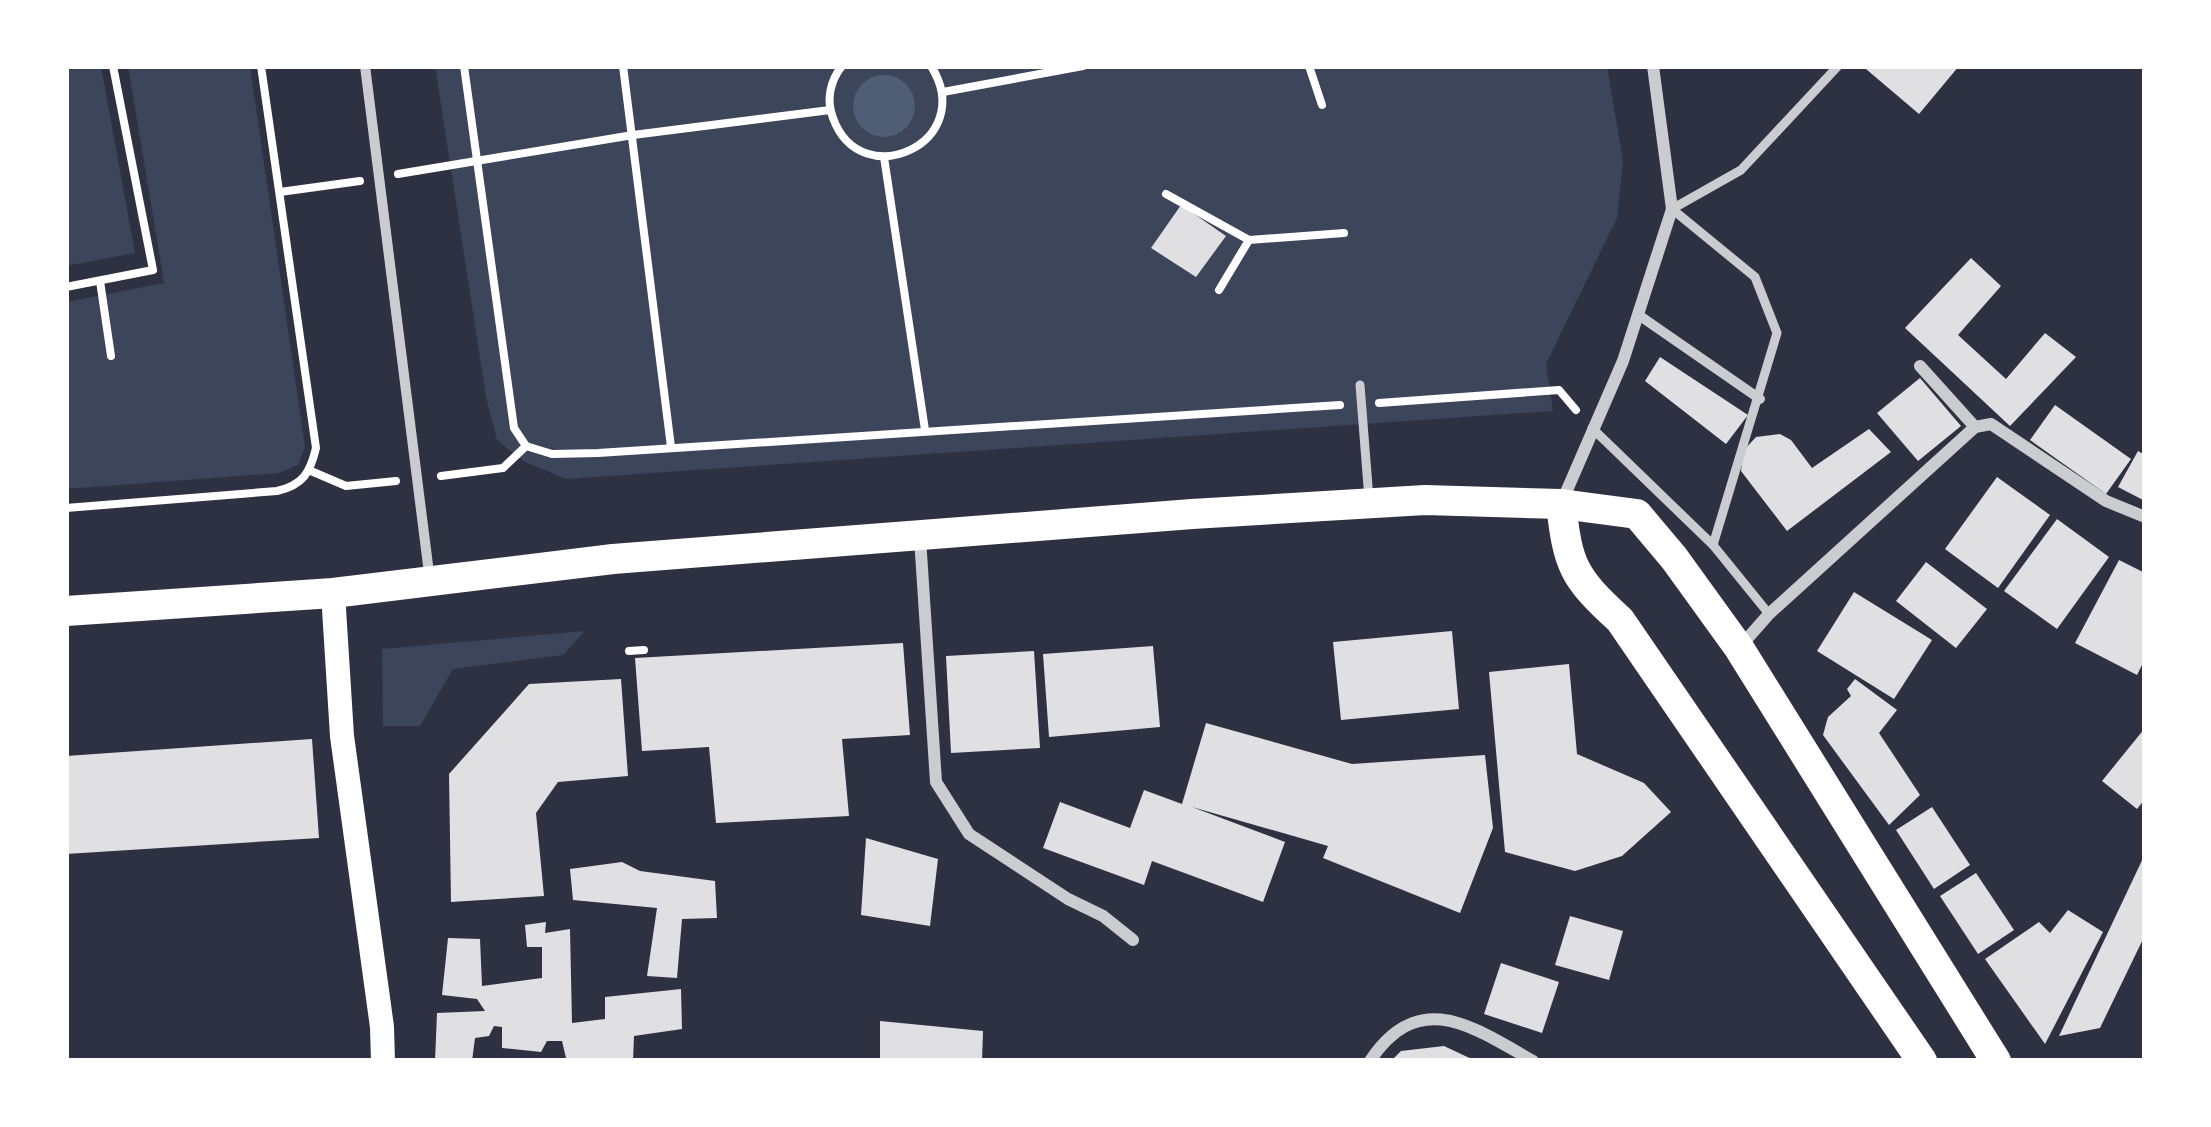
<svg xmlns="http://www.w3.org/2000/svg" width="2211" height="1127" font-family="'Open Sans',sans-serif">
  <rect width="100%" height="100%" fill="#2d3142"/>
  <g fill="#3c4559">
    <polygon points="66,66 101,66 135,253 66,266"/>
    <polygon points="128,66 250,66 305,447 298,465 279,473 66,489 66,302 164,283"/>
    <polygon points="435,66 1607,66 1623,161 1617,218 1546,364 1553,411 566,479 523,461 497,440 486,397"/>
    <polygon points="585,631 563,655 453,669 420,726 383,726 382,649"/>
  </g>
  <circle fill="#4f5d75" cx="884" cy="106" r="31"/>
  <g fill="#e0e0e3">
    <polygon points="1869,66 1959,66 1919,114 1866,69"/>
    <polygon points="1181,205 1226,236 1196,277 1151,248"/>
    <polygon points="1971,258 2001,286 1958,335 2006,379 2045,333 2076,357 2010,426 1905,328"/>
    <polygon points="1660,357 1748,415 1726,444 1645,381"/>
    <polygon points="1920,378 1961,426 1918,461 1877,413"/>
    <polygon points="2055,405 2131,459 2106,494 2030,440"/>
    <polygon points="1869,429 1891,452 1787,531 1741,471 1744,450 1756,437 1780,434 1791,440 1812,468"/>
    <polygon points="2138,451 2145,455 2145,501 2118,487"/>
    <polygon points="1997,477 2050,515 1998,588 1945,549"/>
    <polygon points="2057,519 2109,557 2057,629 2004,591"/>
    <polygon points="2119,560 2145,573 2145,659 2137,675 2075,643"/>
    <polygon points="1926,562 1987,609 1956,648 1896,601"/>
    <polygon points="1854,592 1932,640 1894,699 1817,651"/>
    <polygon points="1452,631 1459,709 1341,720 1333,642"/>
    <polygon points="903,643 910,735 842,739 849,816 716,823 709,747 642,751 635,658"/>
    <polygon points="1153,646 1160,727 1049,737 1043,654"/>
    <polygon points="1034,651 1040,748 951,753 946,656"/>
    <polygon points="1569,664 1577,754 1644,783 1671,812 1622,856 1575,871 1505,852 1489,672"/>
    <polygon points="621,679 628,776 558,782 536,813 544,896 451,902 449,774 529,684"/>
    <polygon points="1855,679 1897,710 1879,733 1920,795 1889,825 1823,735 1828,717 1851,696 1847,689"/>
    <polygon points="1206,723 1352,764 1485,755 1493,828 1460,913 1323,858 1328,846 1192,807 1285,842 1263,902 1152,861 1144,885 1043,848 1060,802 1130,828 1144,790 1182,804"/>
    <polygon points="2145,728 2145,799 2137,809 2102,781"/>
    <polygon points="312,739 319,838 66,854 66,756"/>
    <polygon points="1932,807 1970,865 1934,889 1896,830"/>
    <polygon points="866,838 938,859 930,926 861,915"/>
    <polygon points="2145,854 2145,935 2100,1028 2059,1036"/>
    <polygon points="622,862 640,871 715,881 717,918 682,919 677,978 647,976 657,908 573,900 570,869"/>
    <polygon points="1976,873 2014,930 1978,954 1940,896"/>
    <polygon points="2068,910 2103,932 2045,1044 1985,959 2039,922 2050,933"/>
    <polygon points="1570,916 1623,931 1609,980 1555,965"/>
    <polygon points="546,922 545,933 570,929 572,1023 605,1019 605,997 681,989 682,1029 634,1036 633,1061 575,1061 566,1058 562,1041 547,1041 541,1052 502,1048 502,1027 494,1026 489,1036 475,1038 472,1061 435,1061 437,1013 485,1011 477,999 442,995 448,938 480,939 482,986 542,978 542,947 527,947 525,925"/>
    <polygon points="1501,963 1559,982 1542,1033 1484,1014"/>
    <polygon points="880,1021 983,1031 982,1061 880,1061"/>
    <polygon points="1444,1046 1476,1061 1391,1061 1401,1051"/>
  </g>
  <g fill="none" stroke-linecap="round" stroke-linejoin="round">
    <g stroke="#fff" stroke-width="8">
      <polyline points="464,66 514,428 526,446 552,454 598,453 1340,405"/>
      <polyline points="623,66 671,447"/>
      <path d="M842 66C830 81 826 100 833 118 861 196 979 142 931 66"/>
      <polyline points="1309,66 1322,105"/>
      <polyline points="943,92 1083,66"/>
      <polyline points="884,157 925,430"/>
      <polyline points="398,174 633,135 830,110"/>
      <polyline points="280,192 360,181"/>
      <polyline points="1166,194 1249,240 1344,233"/>
      <polyline points="100,281 111,356"/>
      <polyline points="66,287 153,270 113,66"/>
      <polyline points="1219,290 1249,240"/>
      <polyline points="1379,403 1559,390 1576,410"/>
      <polyline points="311,471 346,486 396,481"/>
      <polyline points="441,476 503,468 526,446"/>
      <path d="M66 508 277 491C303 485 310 473 316 448L261 66"/>
      <polyline points="629,651 644,650"/>
    </g>
    <g stroke="#caccd0" stroke-width="9">
      <polyline points="1360,385 1369,499"/>
      <polyline points="1592,428 1713,545 1769,614"/>
      <polyline points="1713,545 1777,333 1755,277 1672,209 1741,170 1838,66"/>
    </g>
    <g stroke="#caccd0" stroke-width="10">
      <polyline points="365,66 430,581"/>
      <polyline points="1640,316 1760,399"/>
    </g>
    <g stroke="#caccd0" stroke-width="12">
      <polyline points="1920,366 1975,427"/>
      <polyline points="1561,504 1623,361 1672,209 1653,66"/>
      <polyline points="920,538 936,782 969,834 1068,899 1103,916 1133,940"/>
      <polyline points="1739,648 1769,614 1975,427 1991,424 2106,501 2145,517"/>
      <path d="M1370 1061C1419 987 1473 1027 1533 1061"/>
    </g>
    <polyline stroke="#fff" stroke-width="24" points="333,593 342,736 382,1027 383,1061"/>
    <g stroke="#fff" stroke-width="30">
      <path d="M1561 504C1568 566 1573 577 1620 620L1922 1061"/>
      <polyline points="66,611 333,593 613,559 1192,514 1425,500 1561,504 1637,514 1674,558 1739,648 1996,1061"/>
    </g>
  </g>
  <rect width="2211" height="1127" fill="none" stroke="#ffffff" stroke-width="138"/>
</svg>
